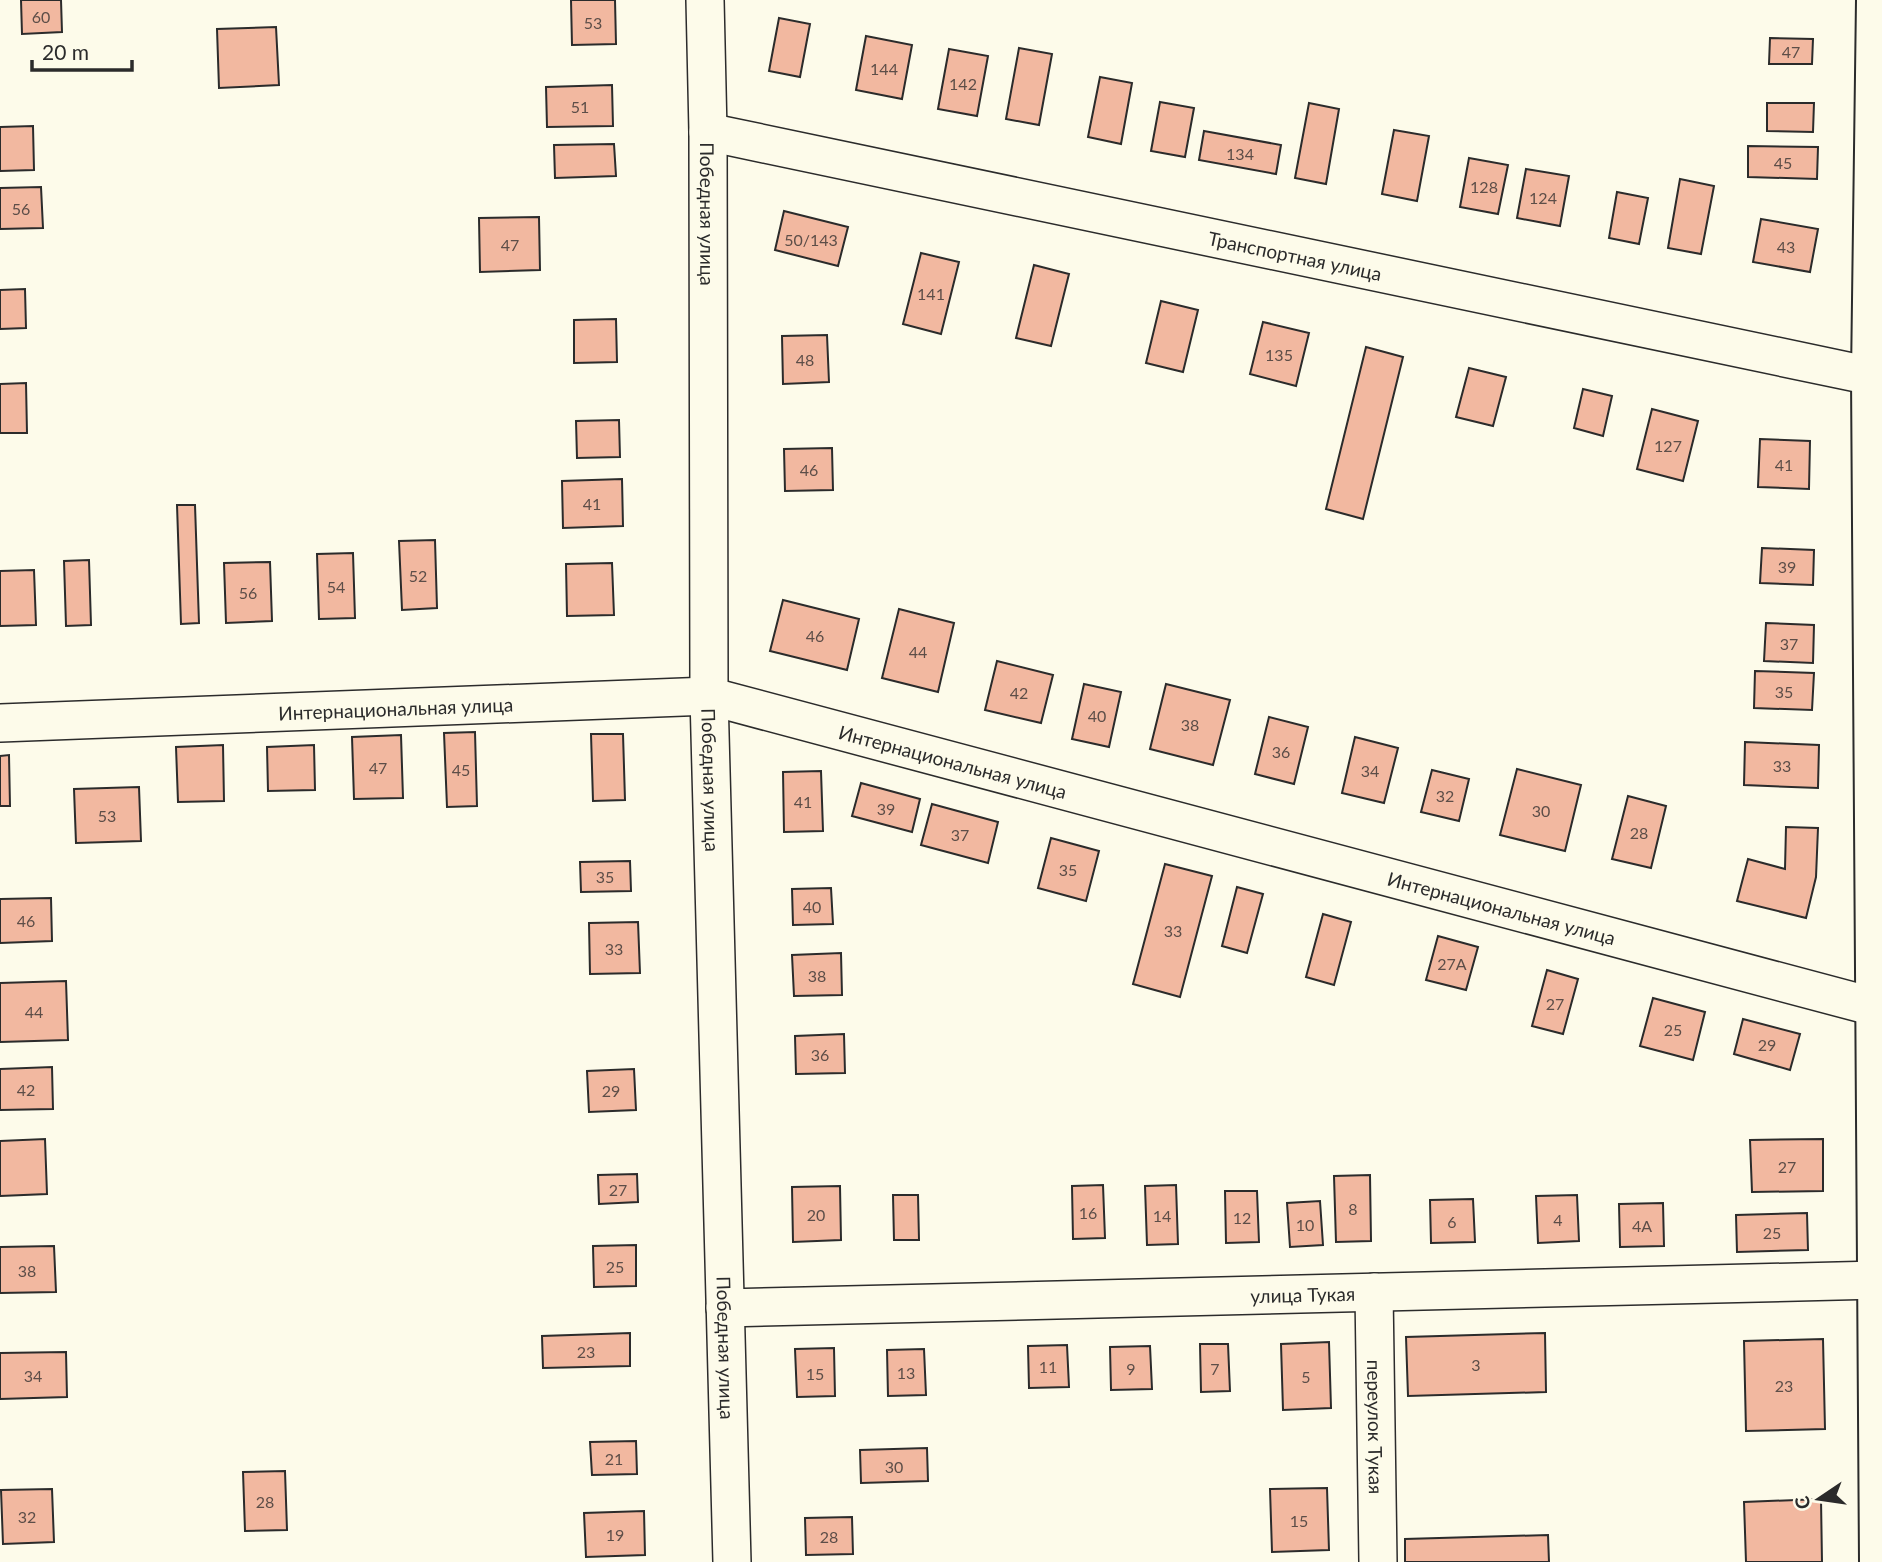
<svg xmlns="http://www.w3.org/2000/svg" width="1882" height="1562" font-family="Lato,sans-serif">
  <rect width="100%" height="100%" fill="#fdfbea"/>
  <g fill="#f2b8a0" stroke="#2b2b2b" stroke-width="2">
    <polygon points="21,0 61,0 62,32 22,34"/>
    <polygon points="571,0 615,0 616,44 572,45"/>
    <polygon points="779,18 810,24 800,77 769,71"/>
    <polygon points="276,27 279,85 219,88 217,29"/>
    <polygon points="866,36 912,45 902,99 856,90"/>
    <polygon points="1770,38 1813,39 1812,64 1769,64"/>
    <polygon points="1019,48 1052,54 1039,125 1006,119"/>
    <polygon points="949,49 988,56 977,116 938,109"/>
    <polygon points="1100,77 1132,83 1121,144 1088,137"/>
    <polygon points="612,85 613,126 547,127 546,87"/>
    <polygon points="1160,102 1194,108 1185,157 1151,151"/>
    <polygon points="1309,103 1339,109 1326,184 1295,178"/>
    <polygon points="1767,103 1814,103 1813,132 1767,131"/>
    <polygon points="33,126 34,170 0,171 0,127"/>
    <polygon points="1394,130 1429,136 1417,201 1382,194"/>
    <polygon points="1204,131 1281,145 1276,174 1199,160"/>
    <polygon points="614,144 616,176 555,178 554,145"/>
    <polygon points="1748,146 1818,147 1817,179 1748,177"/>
    <polygon points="1469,158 1508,165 1498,214 1460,207"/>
    <polygon points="1526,169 1569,176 1560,226 1517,218"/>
    <polygon points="1680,179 1714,186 1701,254 1668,248"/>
    <polygon points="41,187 43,228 0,229 0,188"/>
    <polygon points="1617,192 1648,198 1639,244 1609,238"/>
    <polygon points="784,211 848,227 838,266 775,250"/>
    <polygon points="539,217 540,270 480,272 479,218"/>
    <polygon points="1761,219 1818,229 1810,272 1753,262"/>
    <polygon points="921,253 959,262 941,334 903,324"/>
    <polygon points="1034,265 1069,274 1051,346 1016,338"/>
    <polygon points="25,289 26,328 0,329 0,290"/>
    <polygon points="1161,301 1198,310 1183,372 1146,363"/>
    <polygon points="616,319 617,362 574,363 574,320"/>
    <polygon points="1263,322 1309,333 1296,386 1250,374"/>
    <polygon points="827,335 829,382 783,384 782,336"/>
    <polygon points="1366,347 1403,357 1363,519 1326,509"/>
    <polygon points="1469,368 1506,377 1493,426 1456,417"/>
    <polygon points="26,383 27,433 0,433 0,384"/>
    <polygon points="1583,389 1612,396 1603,436 1574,428"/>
    <polygon points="1652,409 1698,421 1683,481 1637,469"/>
    <polygon points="619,420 620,457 577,458 576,421"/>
    <polygon points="1760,439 1810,441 1809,489 1758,487"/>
    <polygon points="832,448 833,490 785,491 784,449"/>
    <polygon points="622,479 623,526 563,528 562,481"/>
    <polygon points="177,505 195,505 199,623 181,624"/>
    <polygon points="435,540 437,608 402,610 399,541"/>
    <polygon points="1762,548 1814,550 1813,585 1760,583"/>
    <polygon points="353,553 355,618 319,619 317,554"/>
    <polygon points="89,560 91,625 66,626 64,561"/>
    <polygon points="270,562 272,621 226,623 224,563"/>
    <polygon points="612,563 614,615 567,616 566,564"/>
    <polygon points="34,570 36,625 0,626 0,571"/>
    <polygon points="783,600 859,619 847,670 770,651"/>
    <polygon points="899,609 954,623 938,692 882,678"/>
    <polygon points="1766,623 1814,625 1813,663 1764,661"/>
    <polygon points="997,661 1053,675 1041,723 985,710"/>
    <polygon points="1755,671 1814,673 1812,710 1754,708"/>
    <polygon points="1084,684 1121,692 1109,747 1072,739"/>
    <polygon points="1166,684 1230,700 1213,765 1150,749"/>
    <polygon points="1269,717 1308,727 1294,784 1255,774"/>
    <polygon points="475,732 477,806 447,807 444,733"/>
    <polygon points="591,734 623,734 625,800 593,801"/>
    <polygon points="401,735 403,798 354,799 352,737"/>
    <polygon points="1355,737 1398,748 1384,803 1342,793"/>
    <polygon points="1745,742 1819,745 1818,788 1744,785"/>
    <polygon points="223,745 224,801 178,802 176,747"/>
    <polygon points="314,745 315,790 268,791 267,747"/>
    <polygon points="9,755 10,806 0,806 0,756"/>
    <polygon points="1517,769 1581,785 1565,851 1500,835"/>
    <polygon points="1432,770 1469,779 1459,821 1421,812"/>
    <polygon points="821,771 823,831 784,832 783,772"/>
    <polygon points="861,783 920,799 912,832 852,816"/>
    <polygon points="139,787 141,841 76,843 74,789"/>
    <polygon points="1628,796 1666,806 1651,868 1612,859"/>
    <polygon points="932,804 998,822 988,863 921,845"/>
    <polygon points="1786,827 1818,828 1816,877 1806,918 1737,901 1748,859 1785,869"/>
    <polygon points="1051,838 1099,851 1086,901 1038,888"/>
    <polygon points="630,861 631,891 581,892 580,862"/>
    <polygon points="1165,864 1212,876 1180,997 1133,984"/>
    <polygon points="1237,887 1263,894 1247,953 1222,946"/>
    <polygon points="831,888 833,924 793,925 792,889"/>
    <polygon points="51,898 52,941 0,943 0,899"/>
    <polygon points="1323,914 1351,922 1334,985 1306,977"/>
    <polygon points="638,922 640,973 590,974 589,923"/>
    <polygon points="1438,936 1478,947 1466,990 1426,980"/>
    <polygon points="841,953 842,995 794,996 792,955"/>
    <polygon points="1547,970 1578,979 1563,1034 1532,1026"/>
    <polygon points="66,981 68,1040 0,1042 0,983"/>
    <polygon points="1653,998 1705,1012 1693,1060 1640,1046"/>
    <polygon points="1743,1019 1800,1034 1790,1070 1734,1054"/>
    <polygon points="844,1034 845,1073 796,1074 795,1036"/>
    <polygon points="52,1067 53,1109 0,1110 0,1069"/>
    <polygon points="634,1069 636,1110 589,1112 587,1071"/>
    <polygon points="45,1139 47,1194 0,1196 0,1141"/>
    <polygon points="1823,1139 1823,1191 1752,1192 1750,1140"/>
    <polygon points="637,1174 638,1202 599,1204 598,1175"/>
    <polygon points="1370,1175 1371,1241 1336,1242 1334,1176"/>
    <polygon points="1103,1185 1105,1238 1073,1239 1072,1186"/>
    <polygon points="1176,1185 1178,1244 1147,1245 1145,1186"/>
    <polygon points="840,1186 841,1240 793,1242 792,1187"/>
    <polygon points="1225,1191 1257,1191 1259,1242 1226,1243"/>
    <polygon points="893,1195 918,1195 919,1240 894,1240"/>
    <polygon points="1577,1195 1579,1241 1538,1243 1536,1196"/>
    <polygon points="1473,1199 1475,1242 1431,1243 1430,1200"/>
    <polygon points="1320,1201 1323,1245 1290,1247 1287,1203"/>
    <polygon points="1663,1203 1664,1246 1620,1247 1619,1204"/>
    <polygon points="1807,1213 1808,1250 1737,1252 1736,1215"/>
    <polygon points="636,1245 636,1286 594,1287 593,1246"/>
    <polygon points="54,1246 56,1292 0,1293 0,1247"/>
    <polygon points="630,1333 630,1366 543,1368 542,1336"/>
    <polygon points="1545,1333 1546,1392 1408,1396 1406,1337"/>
    <polygon points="1823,1339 1825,1429 1746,1431 1744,1341"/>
    <polygon points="1329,1342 1331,1408 1283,1410 1281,1344"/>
    <polygon points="1200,1344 1228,1344 1230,1391 1201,1392"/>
    <polygon points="1067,1345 1069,1387 1029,1388 1028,1346"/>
    <polygon points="1150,1346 1152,1389 1111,1390 1110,1347"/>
    <polygon points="834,1348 835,1396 797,1397 795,1349"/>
    <polygon points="924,1349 926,1395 888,1396 887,1350"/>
    <polygon points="66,1352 67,1397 0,1399 0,1353"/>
    <polygon points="636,1441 637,1474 592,1475 590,1442"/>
    <polygon points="927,1448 928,1481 861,1483 860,1450"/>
    <polygon points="285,1471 287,1530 245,1531 243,1472"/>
    <polygon points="1327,1488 1329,1550 1272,1552 1270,1489"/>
    <polygon points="52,1489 54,1542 3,1544 1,1490"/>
    <polygon points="1821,1499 1822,1562 1746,1562 1744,1502"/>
    <polygon points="644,1511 645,1555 586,1557 584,1513"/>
    <polygon points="852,1517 853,1554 806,1555 805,1518"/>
    <polygon points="1548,1535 1549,1562 1405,1562 1405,1539"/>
  </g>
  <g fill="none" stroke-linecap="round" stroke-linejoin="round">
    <defs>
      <g id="minor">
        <path id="s1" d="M705 0 708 132 709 696 732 1562"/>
        <path id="s2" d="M708 132 1871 376"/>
        <path id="s3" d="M0 723 709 696 1882 1009"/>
        <path id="s4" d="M1374 1292 1378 1562"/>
        <path id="s5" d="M725 1308 1878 1280"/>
      </g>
      <polyline id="major" points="1876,0 1871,376 1879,1562"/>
    </defs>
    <use href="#minor" stroke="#2b2b2b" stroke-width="40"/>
    <use href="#major" stroke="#2b2b2b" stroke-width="42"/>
    <use href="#minor" stroke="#fdfbea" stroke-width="37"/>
    <use href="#major" stroke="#fdfbea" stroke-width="38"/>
  </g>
  <g text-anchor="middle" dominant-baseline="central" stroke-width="5" stroke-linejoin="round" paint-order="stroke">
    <g font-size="16" fill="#5d4e48">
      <text x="41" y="16">60</text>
      <text x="593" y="22">53</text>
      <text x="1791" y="51">47</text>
      <text x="884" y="68">144</text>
      <text x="963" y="83">142</text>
      <text x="580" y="106">51</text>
      <text x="1240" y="153">134</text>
      <text x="1783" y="162">45</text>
      <text x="1484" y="186">128</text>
      <text x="1543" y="197">124</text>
      <text x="21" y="208">56</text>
      <text x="811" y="239">50/143</text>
      <text x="510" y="244">47</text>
      <text x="1786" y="246">43</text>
      <text x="931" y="293">141</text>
      <text x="1279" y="354">135</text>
      <text x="805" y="359">48</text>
      <text x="1668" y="445">127</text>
      <text x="1784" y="464">41</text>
      <text x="809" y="469">46</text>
      <text x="592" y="503">41</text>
      <text x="1787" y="566">39</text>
      <text x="418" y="575">52</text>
      <text x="336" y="586">54</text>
      <text x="248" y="592">56</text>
      <text x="815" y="635">46</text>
      <text x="1789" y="643">37</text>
      <text x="918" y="651">44</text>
      <text x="1784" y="691">35</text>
      <text x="1019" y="692">42</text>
      <text x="1097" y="715">40</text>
      <text x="1190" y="724">38</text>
      <text x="1281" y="751">36</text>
      <text x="1782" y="765">33</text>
      <text x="378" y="767">47</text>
      <text x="461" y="769">45</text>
      <text x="1370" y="770">34</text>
      <text x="1445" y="795">32</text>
      <text x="803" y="801">41</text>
      <text x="886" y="808">39</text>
      <text x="1541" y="810">30</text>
      <text x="107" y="815">53</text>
      <text x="1639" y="832">28</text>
      <text x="960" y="834">37</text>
      <text x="1068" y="869">35</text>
      <text x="605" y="876">35</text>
      <text x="812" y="906">40</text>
      <text x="26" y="920">46</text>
      <text x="1173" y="930">33</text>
      <text x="614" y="948">33</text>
      <text x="1452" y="963">27А</text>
      <text x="817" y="975">38</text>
      <text x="1555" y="1003">27</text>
      <text x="34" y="1011">44</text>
      <text x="1673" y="1029">25</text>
      <text x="1767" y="1044">29</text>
      <text x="820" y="1054">36</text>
      <text x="26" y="1089">42</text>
      <text x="611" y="1090">29</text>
      <text x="1787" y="1166">27</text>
      <text x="618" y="1189">27</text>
      <text x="1353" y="1208">8</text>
      <text x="1088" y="1212">16</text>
      <text x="816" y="1214">20</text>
      <text x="1162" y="1215">14</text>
      <text x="1242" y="1217">12</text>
      <text x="1558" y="1219">4</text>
      <text x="1452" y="1221">6</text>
      <text x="1305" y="1224">10</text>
      <text x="1642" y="1225">4А</text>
      <text x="1772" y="1232">25</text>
      <text x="615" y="1266">25</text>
      <text x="27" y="1270">38</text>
      <text x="586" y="1351">23</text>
      <text x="1476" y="1364">3</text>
      <text x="1048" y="1366">11</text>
      <text x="1131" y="1368">9</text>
      <text x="1215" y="1368">7</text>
      <text x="906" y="1372">13</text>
      <text x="815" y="1373">15</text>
      <text x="33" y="1375">34</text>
      <text x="1306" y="1376">5</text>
      <text x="1784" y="1385">23</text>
      <text x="614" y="1458">21</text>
      <text x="894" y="1466">30</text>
      <text x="265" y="1501">28</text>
      <text x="27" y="1516">32</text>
      <text x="1299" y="1520">15</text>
      <text x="615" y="1534">19</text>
      <text x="829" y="1536">28</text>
    </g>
    <g font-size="19" fill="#2b2b2b" stroke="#fdfbea">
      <text stroke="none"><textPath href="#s1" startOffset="214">Победная улица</textPath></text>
      <text stroke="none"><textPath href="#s2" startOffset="600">Транспортная улица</textPath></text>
      <text stroke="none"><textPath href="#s3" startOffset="396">Интернациональная улица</textPath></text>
      <text stroke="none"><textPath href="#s3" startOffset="962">Интернациональная улица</textPath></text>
      <text stroke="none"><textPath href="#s1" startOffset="780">Победная улица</textPath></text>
      <text stroke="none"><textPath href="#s3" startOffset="1530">Интернациональная улица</textPath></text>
      <text stroke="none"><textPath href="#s5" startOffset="578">улица Тукая</textPath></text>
      <text stroke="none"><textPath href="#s1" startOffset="1348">Победная улица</textPath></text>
      <text stroke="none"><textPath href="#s4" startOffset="135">переулок Тукая</textPath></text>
    </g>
  </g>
  <g transform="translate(1819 1499) rotate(257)" stroke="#fdfbea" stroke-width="5" paint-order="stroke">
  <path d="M0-5L12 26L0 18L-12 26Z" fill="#2b2b2b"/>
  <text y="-10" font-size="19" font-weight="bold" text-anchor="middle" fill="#2b2b2b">С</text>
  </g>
  <path d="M32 60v10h100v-10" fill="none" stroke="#2b2b2b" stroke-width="3.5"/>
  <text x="42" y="60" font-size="21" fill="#2b2b2b" stroke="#fdfbea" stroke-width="5" paint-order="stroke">20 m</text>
</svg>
